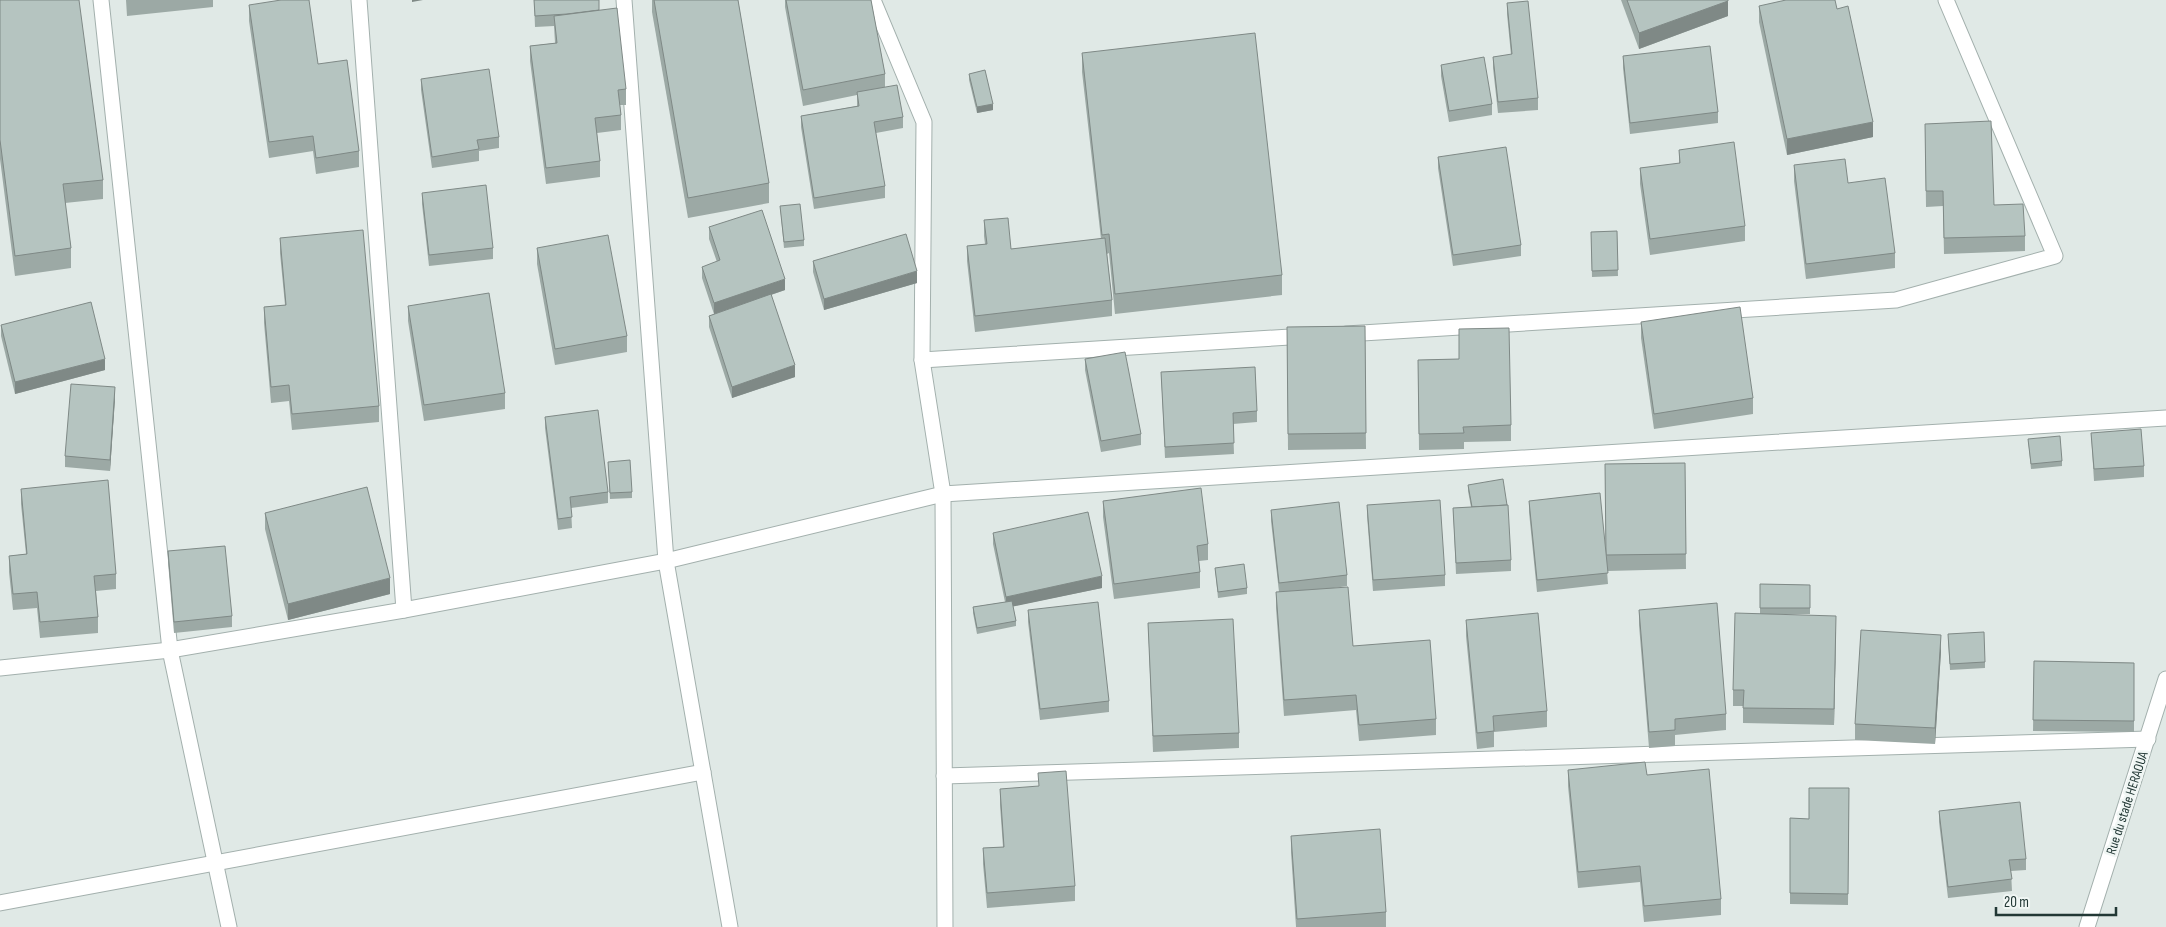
<svg xmlns="http://www.w3.org/2000/svg" width="2166" height="927" font-family="'Sofia Sans Condensed',sans-serif">
  <rect width="100%" height="100%" fill="#e0e9e6"/>
  <g fill="none" stroke-linecap="round" stroke-linejoin="round">
    <defs>
      <g id="minor">
        <polyline points="101,0 170,650 229,927"/>
        <polyline points="359,0 404,610"/>
        <polyline points="624,0 666,561 730,927"/>
        <polyline points="873,0 924,122 922,360 943,494 945,927"/>
        <polyline points="1346,334 1896,300 2055,256 1946,0"/>
        <polyline points="922,360 1306,336"/>
        <polyline points="0,668 170,650 404,610 666,561 943,494 2166,418"/>
        <polyline points="944,776 2148,739"/>
        <polyline points="0,903 703,772"/>
        <polyline points="2087,927 2166,679"/>
      </g>
    </defs>
    <use href="#minor" stroke="#a3b0ad" stroke-width="17"/>
    <use href="#minor" stroke="#fff" stroke-width="15"/>
  </g>
  <g fill="#9ca9a5">
    <polygon points="0,0 103,180 103,199 65,203 71,248 71,268 15,276 0,159"/>
    <polygon points="126,0 213,0 213,7 127,16"/>
    <polygon points="534,0 599,0 599,10 626,89 626,105 620,105 621,115 621,130 597,133 600,161 600,177 546,184 530,61 530,46 555,43 554,26 535,27"/>
    <polygon points="652,0 738,0 769,183 769,203 688,218 652,12"/>
    <polygon points="785,0 871,0 885,74 885,87 903,117 903,128 876,133 885,186 885,198 814,209 801,127 801,116 857,106 857,95 803,106 785,7"/>
    <polygon points="1621,0 1728,0 1728,16 1639,49"/>
    <polygon points="1507,3 1538,98 1538,110 1498,113 1493,68 1493,57 1511,55 1507,14"/>
    <polygon points="249,5 318,64 359,151 359,167 316,174 313,151 269,158 249,21"/>
    <polygon points="1759,6 1837,9 1873,137 1787,155 1759,22"/>
    <polygon points="1082,53 1282,275 1282,295 1115,314 1109,253 1107,254 1112,300 1112,316 975,332 967,261 967,246 985,244 984,236 984,220 1011,249 1101,239 1082,72"/>
    <polygon points="1623,56 1718,112 1718,123 1630,134 1623,68"/>
    <polygon points="1441,65 1492,104 1492,115 1449,122 1441,76"/>
    <polygon points="969,74 993,110 977,113 969,80"/>
    <polygon points="421,79 499,137 499,148 479,151 479,161 432,168 421,90"/>
    <polygon points="1925,124 1994,205 2025,236 2025,251 1944,254 1943,206 1926,207"/>
    <polygon points="1679,150 1745,226 1745,241 1650,255 1640,184 1640,168 1679,164"/>
    <polygon points="1438,157 1521,245 1521,256 1453,266 1438,168"/>
    <polygon points="1794,165 1848,183 1895,253 1895,268 1806,279 1794,181"/>
    <polygon points="422,193 493,248 493,259 429,266 422,204"/>
    <polygon points="780,206 804,240 804,246 784,248"/>
    <polygon points="709,227 785,290 771,295 795,377 732,398 709,327 709,316 714,314 702,278 702,267 717,262 709,239"/>
    <polygon points="1617,231 1618,276 1592,277 1591,232"/>
    <polygon points="280,238 379,406 379,422 292,430 289,401 271,403 264,323 264,307 285,305 280,253"/>
    <polygon points="537,248 627,336 627,352 555,365 537,264"/>
    <polygon points="813,261 917,283 824,310 813,272"/>
    <polygon points="408,306 505,393 505,409 424,421 408,321"/>
    <polygon points="1641,322 1753,398 1753,414 1654,429 1641,338"/>
    <polygon points="1,325 105,370 15,394 1,336"/>
    <polygon points="1365,326 1366,449 1288,450 1287,327"/>
    <polygon points="1085,359 1141,434 1141,445 1101,452 1085,370"/>
    <polygon points="1459,359 1511,425 1511,441 1464,442 1464,449 1419,450 1418,360"/>
    <polygon points="1161,372 1257,411 1257,422 1233,424 1234,454 1165,458"/>
    <polygon points="115,398 110,471 65,467 65,456"/>
    <polygon points="545,417 608,492 608,503 571,508 572,528 558,530 545,428"/>
    <polygon points="2091,433 2144,466 2144,477 2094,481"/>
    <polygon points="2028,439 2062,461 2062,466 2031,469"/>
    <polygon points="608,462 632,492 632,498 610,499"/>
    <polygon points="1685,463 1686,569 1607,571 1608,584 1537,592 1529,512 1529,501 1606,559 1605,464"/>
    <polygon points="1468,485 1511,560 1511,571 1456,574 1453,508 1471,507 1468,491"/>
    <polygon points="21,489 116,574 116,589 96,591 98,617 98,633 40,638 37,608 13,610 9,572 9,556 26,554 21,504"/>
    <polygon points="1103,501 1208,544 1208,560 1199,561 1200,572 1200,588 1114,599 1103,517"/>
    <polygon points="1367,505 1445,575 1445,586 1373,591 1367,516"/>
    <polygon points="1271,510 1347,575 1347,586 1334,588 1353,646 1436,719 1436,735 1359,741 1356,710 1284,716 1276,608 1276,592 1279,592 1271,521"/>
    <polygon points="265,513 390,594 288,620 265,529"/>
    <polygon points="993,533 1102,588 1013,606 1016,621 1016,626 977,634 973,613 973,607 1005,602 993,544"/>
    <polygon points="168,551 232,616 232,627 174,633 168,562"/>
    <polygon points="1215,568 1247,588 1247,594 1218,598"/>
    <polygon points="1760,584 1810,585 1810,614 1760,614"/>
    <polygon points="1028,610 1109,701 1109,712 1040,720 1028,622"/>
    <polygon points="1639,610 1726,714 1726,730 1675,735 1675,746 1649,748 1639,625"/>
    <polygon points="1466,620 1547,711 1547,727 1494,732 1494,747 1477,749 1466,636"/>
    <polygon points="1148,623 1239,733 1239,748 1153,752"/>
    <polygon points="1836,632 1834,725 1743,723 1743,706 1733,706 1733,690"/>
    <polygon points="1948,640 1985,662 1985,668 1950,670"/>
    <polygon points="1941,651 1935,744 1855,740 1855,724"/>
    <polygon points="2034,661 2134,663 2134,732 2033,731"/>
    <polygon points="1568,770 1647,775 1721,899 1721,915 1644,922 1640,882 1578,888 1568,786"/>
    <polygon points="1849,788 1848,905 1790,904 1790,818 1809,819"/>
    <polygon points="1000,789 1075,886 1075,901 987,908 983,864 983,848 1003,847 1000,805"/>
    <polygon points="1939,811 2026,859 2026,870 2011,871 2012,891 1948,898 1939,822"/>
    <polygon points="1291,836 1386,912 1386,927 1296,927 1291,852"/>
  </g>
  <g fill="#7f8986">
    <polygon points="412,0 423,0 412,2"/>
    <polygon points="1728,1 1728,16 1639,49 1639,33"/>
    <polygon points="993,104 993,110 977,113 977,107"/>
    <polygon points="1873,122 1873,137 1787,155 1787,139"/>
    <polygon points="917,271 917,283 824,310 824,299"/>
    <polygon points="785,279 785,290 714,314 714,303"/>
    <polygon points="105,359 105,370 15,394 15,382"/>
    <polygon points="795,365 795,377 732,398 732,387"/>
    <polygon points="115,387 115,398 110,471 110,460"/>
    <polygon points="1102,576 1102,588 1006,608 1006,597"/>
    <polygon points="390,578 390,594 288,620 288,604"/>
    <polygon points="1836,616 1836,632 1834,725 1834,709"/>
    <polygon points="1941,635 1941,651 1935,744 1935,728"/>
  </g>
  <g fill="#b5c4c0" stroke="#7f8986">
    <polygon points="0,0 79,0 103,180 63,184 71,248 15,256 0,140"/>
    <polygon points="281,0 309,0 318,64 347,60 359,151 316,158 313,136 269,142 249,5"/>
    <polygon points="534,0 599,0 599,10 567,14 535,16"/>
    <polygon points="654,0 738,0 769,183 688,198"/>
    <polygon points="786,0 871,0 885,74 803,90"/>
    <polygon points="1627,0 1728,0 1728,1 1639,33"/>
    <polygon points="1786,0 1835,0 1837,9 1848,6 1873,122 1787,139 1759,6"/>
    <polygon points="1528,1 1538,98 1498,102 1493,57 1512,54 1507,3"/>
    <polygon points="617,8 626,89 618,90 621,115 595,118 600,161 546,168 530,46 557,43 554,16"/>
    <polygon points="1255,33 1282,275 1115,294 1109,234 1102,235 1082,53"/>
    <polygon points="1710,46 1718,112 1630,123 1623,56"/>
    <polygon points="1484,57 1492,104 1449,111 1441,65"/>
    <polygon points="489,69 499,137 477,140 479,149 432,157 421,79"/>
    <polygon points="985,70 993,104 977,107 969,74"/>
    <polygon points="897,85 903,117 874,122 885,186 814,198 801,116 859,106 857,92"/>
    <polygon points="1991,121 1994,205 2023,204 2025,236 1944,238 1943,191 1926,191 1925,124"/>
    <polygon points="1734,142 1745,226 1650,239 1640,168 1680,163 1679,150"/>
    <polygon points="1506,147 1521,245 1453,255 1438,157"/>
    <polygon points="1845,159 1848,183 1885,178 1895,253 1806,264 1794,165"/>
    <polygon points="486,185 493,248 429,255 422,193"/>
    <polygon points="800,204 804,240 784,242 780,206"/>
    <polygon points="762,210 785,279 714,303 702,267 720,260 709,227"/>
    <polygon points="1008,218 1011,249 1105,238 1112,300 975,316 967,246 987,244 984,220"/>
    <polygon points="363,230 379,406 292,414 289,385 271,387 264,307 286,305 280,238"/>
    <polygon points="1617,231 1618,270 1592,271 1591,232"/>
    <polygon points="906,234 917,271 824,299 813,261"/>
    <polygon points="608,235 627,336 555,349 537,248"/>
    <polygon points="489,293 505,393 424,405 408,306"/>
    <polygon points="771,294 795,365 732,387 709,316"/>
    <polygon points="91,302 105,359 15,382 1,325"/>
    <polygon points="1740,307 1753,398 1654,414 1641,322"/>
    <polygon points="1365,326 1366,433 1288,434 1287,327"/>
    <polygon points="1509,328 1511,425 1463,427 1464,433 1419,434 1418,360 1459,359 1459,329"/>
    <polygon points="1125,352 1141,434 1101,441 1085,359"/>
    <polygon points="1255,367 1257,411 1233,413 1234,443 1165,447 1161,372"/>
    <polygon points="71,384 115,387 110,460 65,456"/>
    <polygon points="598,410 608,492 570,497 572,517 558,519 545,417"/>
    <polygon points="2141,429 2144,466 2094,469 2091,433"/>
    <polygon points="2060,436 2062,461 2031,464 2028,439"/>
    <polygon points="630,460 632,492 610,493 608,462"/>
    <polygon points="1685,463 1686,554 1606,555 1605,464"/>
    <polygon points="1503,479 1507,505 1472,507 1468,485"/>
    <polygon points="108,480 116,574 94,576 98,617 40,622 37,592 13,594 9,556 27,554 21,489"/>
    <polygon points="367,487 390,578 288,604 265,513"/>
    <polygon points="1201,488 1208,544 1197,546 1200,572 1114,584 1103,501"/>
    <polygon points="1600,493 1608,573 1537,580 1529,501"/>
    <polygon points="1440,500 1445,575 1373,580 1367,505"/>
    <polygon points="1339,502 1347,575 1279,583 1271,510"/>
    <polygon points="1508,505 1511,560 1456,563 1453,508"/>
    <polygon points="1088,512 1102,576 1006,597 993,533"/>
    <polygon points="225,546 232,616 174,622 168,551"/>
    <polygon points="1244,564 1247,588 1218,592 1215,568"/>
    <polygon points="1760,584 1810,585 1810,608 1760,608"/>
    <polygon points="1348,587 1353,646 1430,640 1436,719 1359,725 1356,695 1284,700 1276,592"/>
    <polygon points="1012,601 1016,621 977,628 973,607"/>
    <polygon points="1098,602 1109,701 1040,709 1028,610"/>
    <polygon points="1717,603 1726,714 1675,719 1675,730 1649,732 1639,610"/>
    <polygon points="1538,613 1547,711 1493,716 1494,731 1477,733 1466,620"/>
    <polygon points="1735,613 1836,616 1834,709 1743,708 1744,690 1733,690"/>
    <polygon points="1233,619 1239,733 1153,736 1148,623"/>
    <polygon points="1861,630 1941,635 1935,728 1855,724"/>
    <polygon points="1984,632 1985,662 1950,664 1948,634"/>
    <polygon points="2034,661 2134,663 2134,721 2033,720"/>
    <polygon points="1645,762 1647,775 1709,769 1721,899 1644,906 1640,866 1578,872 1568,770"/>
    <polygon points="1066,771 1075,886 987,893 983,848 1004,847 1000,789 1039,786 1038,773"/>
    <polygon points="1809,788 1849,788 1848,894 1790,893 1790,818 1809,819"/>
    <polygon points="2020,802 2026,859 2009,860 2012,879 1948,887 1939,811"/>
    <polygon points="1380,829 1386,912 1297,919 1291,836"/>
  </g>
  <g text-anchor="middle" dominant-baseline="central" stroke-width="5" stroke-linejoin="round" paint-order="stroke">
    <g font-size="14" fill="#223835" stroke="#f0f6f4">
      <text transform="translate(2127 803) rotate(-72)">Rue du stade HERAOUA</text>
    </g>
  </g>
  <path d="M1996 907v8h120v-8" fill="none" stroke="#223835" stroke-width="2.5"/>
  <text x="2004" y="907" font-size="15" fill="#223835" stroke="#f0f6f4" stroke-width="4" paint-order="stroke">20 m</text>
</svg>
